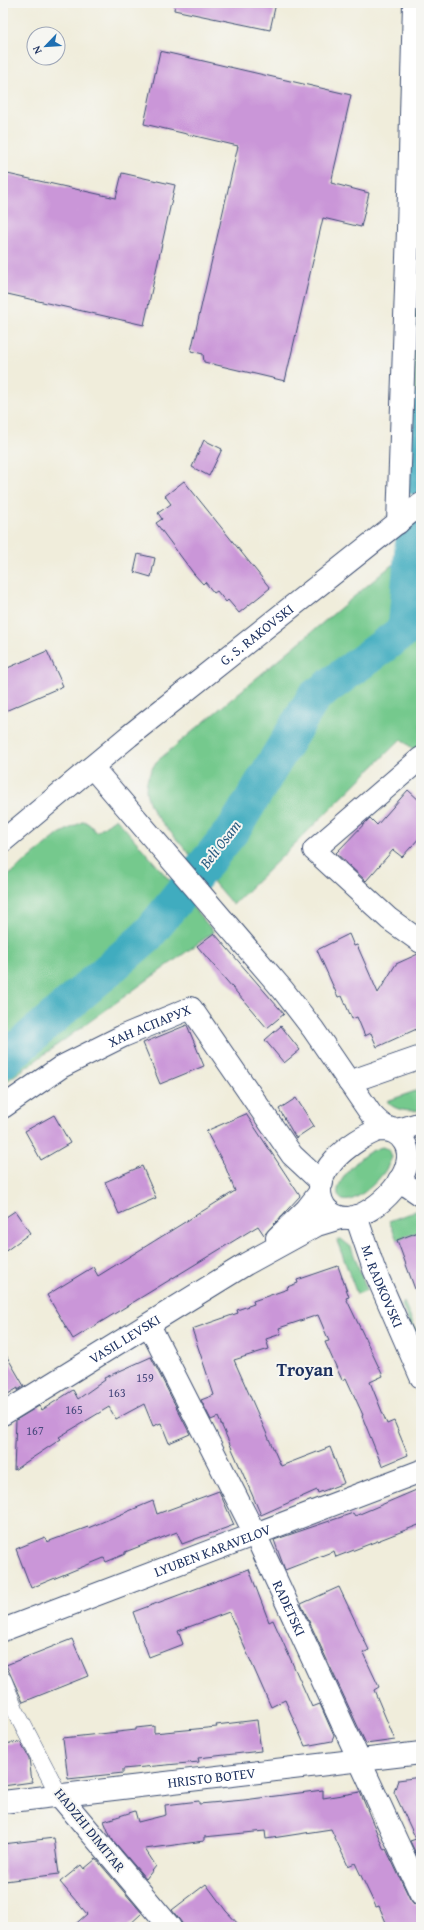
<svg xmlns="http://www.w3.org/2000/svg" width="424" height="1930" font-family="'Gentium Book Plus',serif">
  <rect width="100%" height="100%" fill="#f6f6f2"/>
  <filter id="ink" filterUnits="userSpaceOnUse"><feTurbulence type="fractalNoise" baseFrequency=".025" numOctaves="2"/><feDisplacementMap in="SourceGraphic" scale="8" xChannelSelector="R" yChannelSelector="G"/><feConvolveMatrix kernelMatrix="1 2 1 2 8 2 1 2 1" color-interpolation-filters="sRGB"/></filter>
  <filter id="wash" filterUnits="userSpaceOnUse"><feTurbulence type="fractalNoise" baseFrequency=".012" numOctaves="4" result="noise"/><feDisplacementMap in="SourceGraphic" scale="16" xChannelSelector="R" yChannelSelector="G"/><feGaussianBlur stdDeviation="0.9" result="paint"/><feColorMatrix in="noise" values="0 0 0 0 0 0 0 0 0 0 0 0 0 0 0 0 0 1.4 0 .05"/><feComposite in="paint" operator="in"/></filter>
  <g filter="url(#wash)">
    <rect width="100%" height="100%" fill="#f0eddb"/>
    <g fill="#75c98d" stroke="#487c76">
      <path d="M421 537V756L401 739 233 905 154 813C143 791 143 783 156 762L393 564Z"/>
      <polygon points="116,818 214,932 3,1084 3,880 59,834 84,821 90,825 96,832"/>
      <path d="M421 1089V1110C410 1112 394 1111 387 1101Z"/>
      <path d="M382 1147 389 1149 392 1157C389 1164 386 1171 381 1176 375 1184 348 1210 339 1197 332 1185 356 1161 365 1155 370 1151 376 1149 382 1147Z"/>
      <polygon points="418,1210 421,1212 421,1231 397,1240 389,1221"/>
      <polygon points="341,1239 351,1247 367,1290 357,1294 337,1241"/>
      <polygon points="404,1302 421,1342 421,1352 402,1305"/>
    </g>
    <path fill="#60ad78" stroke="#3e6e6b" d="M421 3V479C418 483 414 483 410 481Z"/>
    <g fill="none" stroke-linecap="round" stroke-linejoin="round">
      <g stroke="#40acbf" stroke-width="35">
        <polyline points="417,478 421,409"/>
        <polyline points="405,630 413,536"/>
        <polyline points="3,1061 147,936 235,827 314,697 421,618"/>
      </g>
    </g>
    <g id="blocks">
      <g fill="#ca96d8">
        <polygon points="175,3 276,3 270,30 174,10"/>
        <polygon points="160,51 351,95 331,183 369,193 361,227 323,218 285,381 204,362 203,354 191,351 238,146 144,124"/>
        <polygon points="3,173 116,198 122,173 175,185 144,325 3,293"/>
        <polygon points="204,440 222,449 209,476 192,467"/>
        <polygon points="184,481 270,588 239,613 228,600 226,602 217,591 214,593 205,582 203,584 194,574 156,523 162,519 158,513 171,504 165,496"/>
        <polygon points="138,554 155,558 151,577 134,572"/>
        <polygon points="47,651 63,686 3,712 3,670"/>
        <polygon points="408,790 421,802 421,836 402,857 393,850 366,881 336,853 370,818 377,825"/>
        <polygon points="214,933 284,1014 267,1028 197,946"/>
        <polygon points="349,934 354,946 357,945 378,993 396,964 418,954 421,954 421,1027 377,1047 371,1033 365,1036 357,1017 352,1019 342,996 338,997 317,950"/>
        <polygon points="187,1025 204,1066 160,1084 143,1043"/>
        <polygon points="281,1026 300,1050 284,1063 265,1040"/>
        <polygon points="296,1098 314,1126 296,1138 279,1109"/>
        <polygon points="246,1114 300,1196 264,1235 258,1226 73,1339 47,1295 93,1267 98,1276 235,1191 225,1166 206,1131"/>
        <polygon points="54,1115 70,1143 41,1160 25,1131"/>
        <polygon points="142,1166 156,1198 119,1214 105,1182"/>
        <polygon points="15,1211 30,1233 3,1253 3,1219"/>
        <polygon points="421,1231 421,1299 419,1300 397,1240"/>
        <polygon points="338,1266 349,1297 346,1298 383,1376 370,1382 387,1424 394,1421 408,1455 382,1466 362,1416 363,1415 346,1378 342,1380 325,1342 329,1341 318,1315 279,1328 281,1334 266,1339 269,1349 234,1360 281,1466 330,1447 344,1483 318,1493 317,1490 261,1515 218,1417 211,1420 201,1400 214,1395 192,1329 238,1313 237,1310 254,1304 253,1301 288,1289 287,1287 298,1283 297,1280"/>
        <polygon points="3,1350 24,1386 18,1390 18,1388 3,1397"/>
        <polygon points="151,1357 190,1434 169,1443 161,1423 153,1426 144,1404 116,1419 109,1407 59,1437 61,1439 14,1470 16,1420 39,1406 42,1410 73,1390 78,1399 105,1380 104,1378"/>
        <polygon points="421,1488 421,1524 336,1557 334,1551 285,1570 274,1540 353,1513 355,1516"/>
        <polygon points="219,1491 234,1525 182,1544 177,1532 125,1552 125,1554 106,1562 104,1558 31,1588 16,1549 45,1537 47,1542 88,1527 88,1528 153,1501 157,1514"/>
        <polygon points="249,1569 269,1622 273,1620 312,1707 320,1704 334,1736 332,1741 305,1746 285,1700 271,1707 229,1612 178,1631 183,1644 149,1657 133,1612"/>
        <polygon points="339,1587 369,1650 363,1653 379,1687 374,1690 395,1740 366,1744 301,1604"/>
        <polygon points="72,1639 88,1676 23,1702 6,1665"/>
        <polygon points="257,1720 261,1751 198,1758 199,1762 123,1769 123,1773 68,1779 63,1738 136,1730 136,1728 154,1726 154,1733 217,1727 216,1725"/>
        <polygon points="20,1742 29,1758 32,1782 3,1786 3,1744"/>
        <polygon points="421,1777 421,1864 410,1841 416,1839 394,1792 398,1780"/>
        <polygon points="323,1790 323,1798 360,1792 384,1850 386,1849 410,1899 414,1904 421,1906 421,1927 388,1927 379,1906 376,1907 355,1863 348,1866 331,1829 266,1839 265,1831 204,1837 204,1841 145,1849 156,1866 146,1879 111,1838 104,1821 135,1811 138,1822 166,1815 165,1805 199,1801 199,1804 244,1800"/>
        <polygon points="54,1838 59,1874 5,1881 3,1844"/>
        <polygon points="96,1859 142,1913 127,1927 72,1927 87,1914 60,1882 81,1865 84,1869"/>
        <polygon points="206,1884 226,1911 241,1927 185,1927 172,1910"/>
      </g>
    </g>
  </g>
  <g filter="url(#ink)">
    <use href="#blocks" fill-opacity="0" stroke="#3b4c71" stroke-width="1"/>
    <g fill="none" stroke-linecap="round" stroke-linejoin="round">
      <defs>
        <polyline id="pedestrian" points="3,1680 15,1710 59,1795"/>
        <g id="minor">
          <polyline points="398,523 408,229 414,3"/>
          <polyline points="421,758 314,850 389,919 421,942"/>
          <polyline points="349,1082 421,1057"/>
          <path id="s1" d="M3 1107 61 1067 123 1036 191 1008 292 1155 322 1183"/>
          <polyline points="399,1180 421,1195"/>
          <path id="s2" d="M356 1216 374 1269 421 1377"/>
          <path id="s3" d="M3 1630 421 1471"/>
          <polyline points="59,1795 170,1927"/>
        </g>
        <g id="tertiary">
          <path d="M92 767 283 990 313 1029 371 1114C390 1135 396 1131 421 1123"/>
          <path id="s4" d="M3 841 129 736 421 504"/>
          <path d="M379 1130C390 1130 398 1132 404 1142 422 1169 376 1216 348 1218 339 1218 331 1215 325 1207 304 1175 353 1139 379 1130Z"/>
          <polyline points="277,1238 306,1210 320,1192"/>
          <path id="s5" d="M149 1325 255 1534 421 1894"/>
          <path id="s6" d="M3 1414 246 1264 317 1225 340 1218"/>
        </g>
        <g id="secondary">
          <path id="s7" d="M3 1802 421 1753"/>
        </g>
      </defs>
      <use href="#pedestrian" stroke="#3b4c71" stroke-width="18"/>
      <use href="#minor" stroke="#3b4c71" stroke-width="24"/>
      <use href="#tertiary" stroke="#3b4c71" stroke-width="24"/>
      <use href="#secondary" stroke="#3b4c71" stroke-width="24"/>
      <use href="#pedestrian" stroke="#fff" stroke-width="17"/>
      <use href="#minor" stroke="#fff" stroke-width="22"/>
      <use href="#tertiary" stroke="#fff" stroke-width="22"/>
      <use href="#secondary" stroke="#fff" stroke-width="22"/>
    </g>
  </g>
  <g text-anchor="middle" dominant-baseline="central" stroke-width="4" stroke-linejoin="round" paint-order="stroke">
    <g font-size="12" fill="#47497c">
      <text x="145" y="1377">159</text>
      <text x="117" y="1392">163</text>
      <text x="74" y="1409">165</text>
      <text x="35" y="1430">167</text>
    </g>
    <g font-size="14" fill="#1b2f5e" stroke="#f6f6f2">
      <text stroke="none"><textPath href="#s4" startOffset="327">G. S. RAKOVSKI</textPath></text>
      <text stroke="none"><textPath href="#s1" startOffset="168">ХАН АСПАРУХ</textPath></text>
      <text stroke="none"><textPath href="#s2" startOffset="75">M. RADKOVSKI</textPath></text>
      <text stroke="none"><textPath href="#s6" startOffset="143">VASIL LEVSKI</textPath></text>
      <text stroke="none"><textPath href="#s3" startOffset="224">LYUBEN KARAVELOV</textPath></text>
      <text stroke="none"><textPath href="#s5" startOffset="316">RADETSKI</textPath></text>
      <text stroke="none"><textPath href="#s7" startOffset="210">HRISTO BOTEV</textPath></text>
      <text transform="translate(90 1830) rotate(51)">HADZHI DIMITAR</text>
    </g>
    <g font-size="15" font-style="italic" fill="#285b80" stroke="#f6f6f2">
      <text transform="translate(220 844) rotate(-52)">Beli Osam</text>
    </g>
    <g font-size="18" font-weight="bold" fill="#1b2f5e" stroke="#f6f6f2">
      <text x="305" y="1369">Troyan</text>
    </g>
  </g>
  <rect width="424" height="1930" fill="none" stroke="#f6f6f2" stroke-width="16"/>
  <g transform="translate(46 46) rotate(245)"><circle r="19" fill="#f6f6f2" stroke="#9ea6b7"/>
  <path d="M0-3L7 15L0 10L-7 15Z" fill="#1f6fb2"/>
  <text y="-6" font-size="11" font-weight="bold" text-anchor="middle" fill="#1b2f5e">N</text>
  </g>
</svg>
